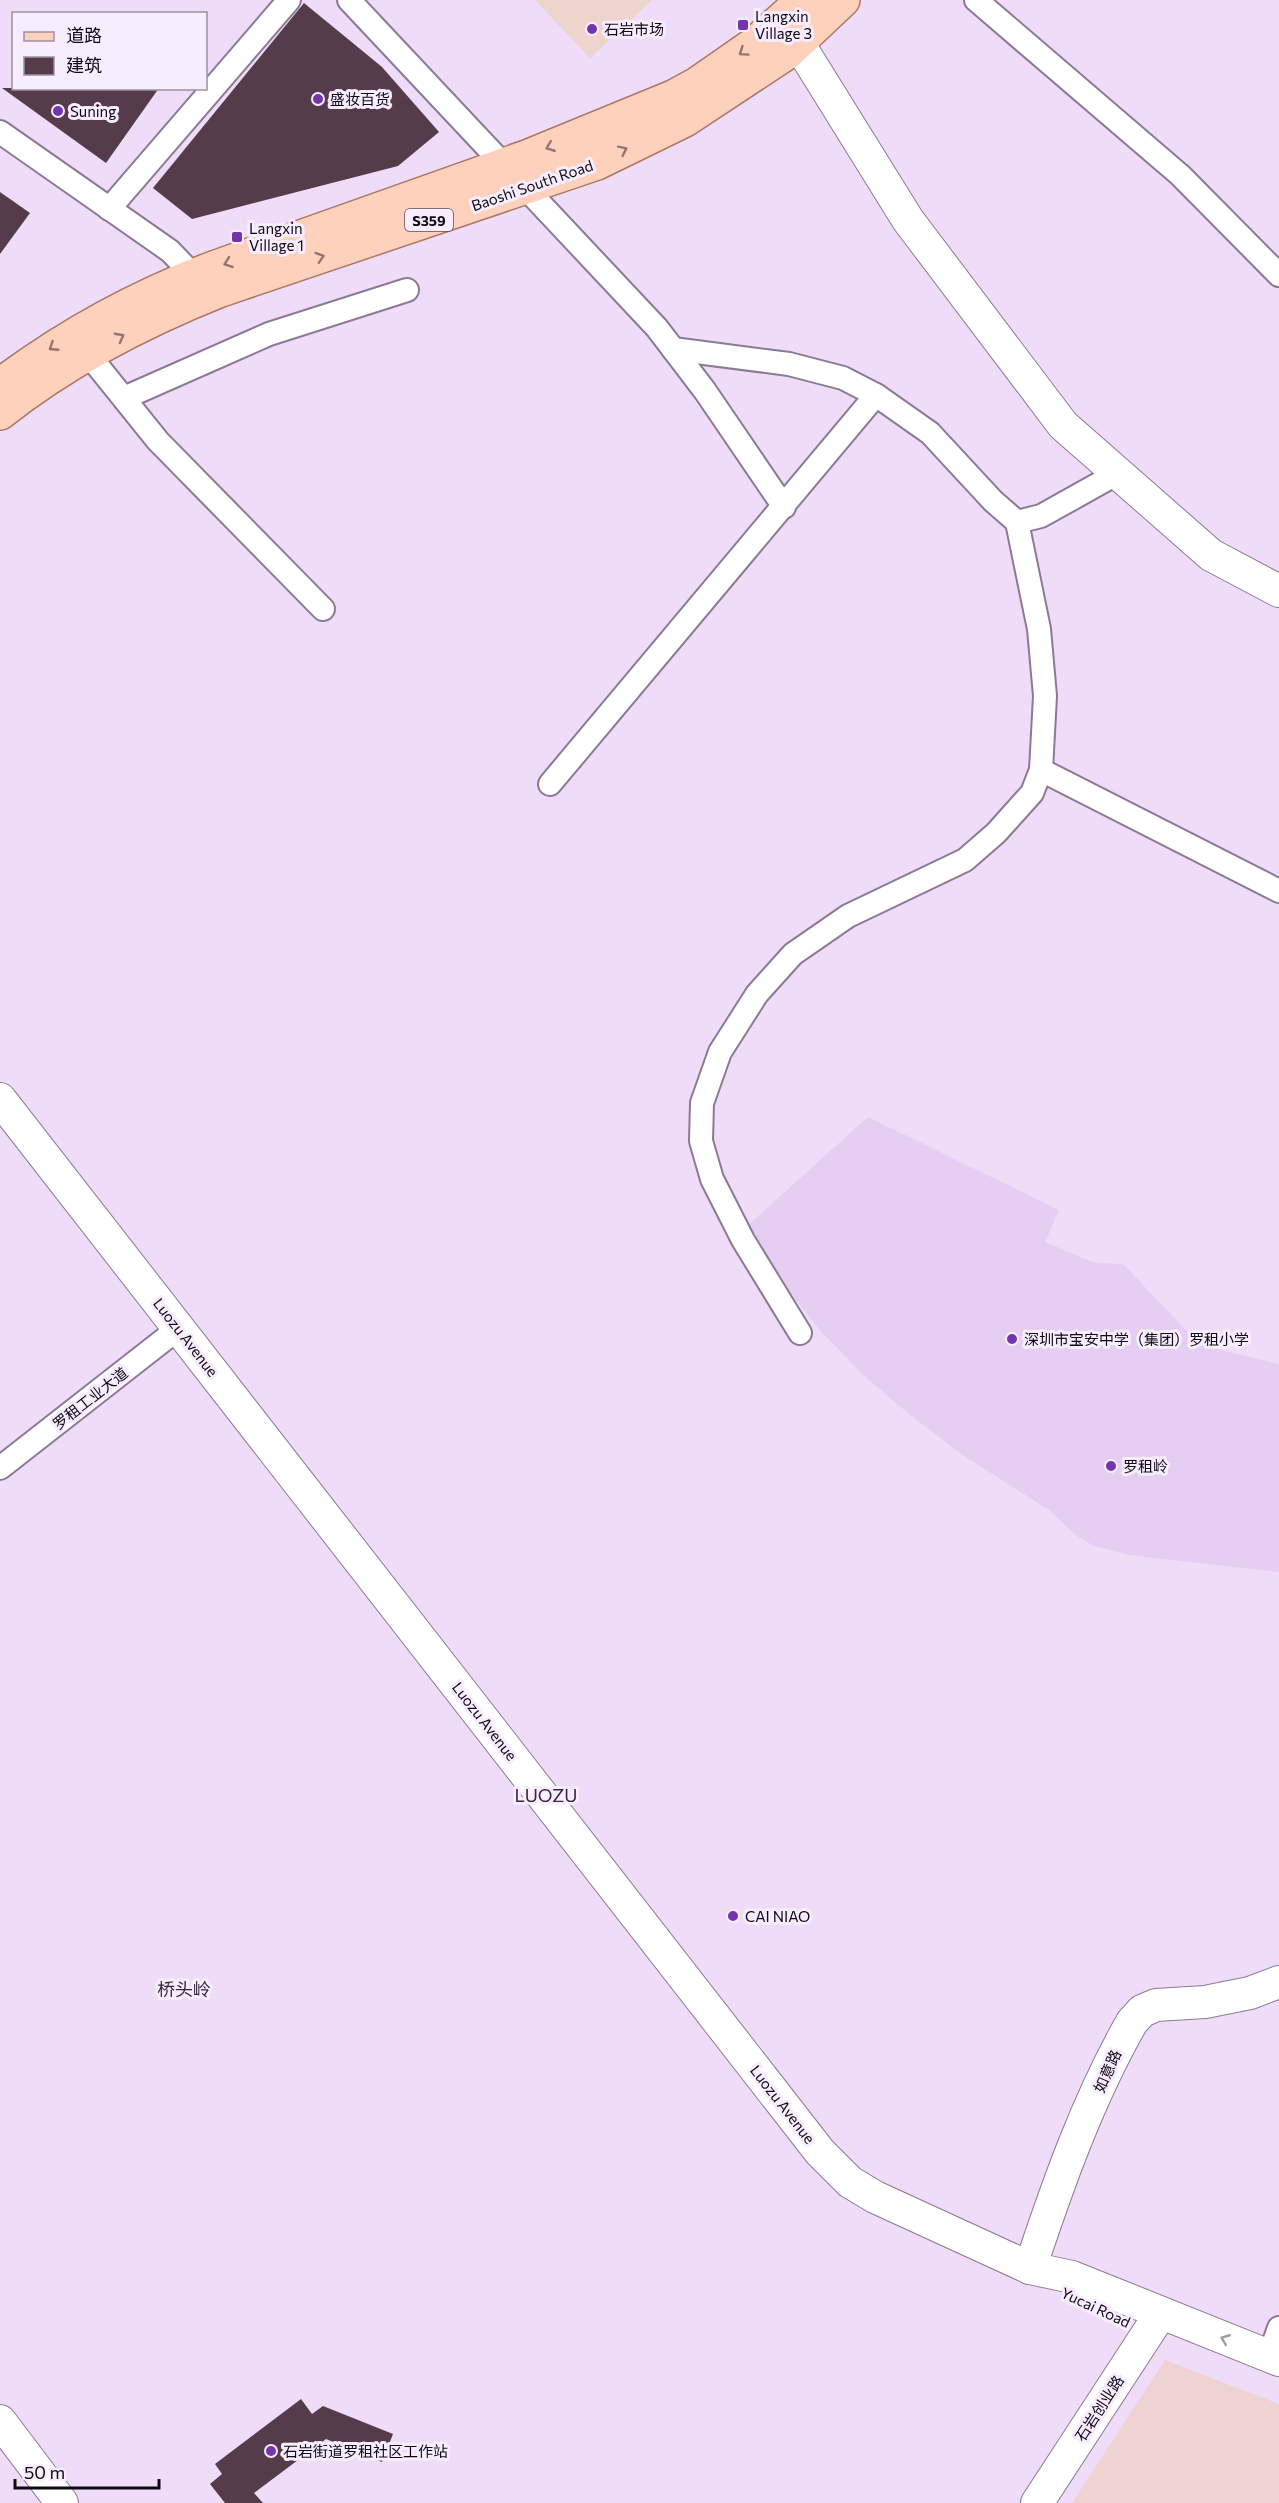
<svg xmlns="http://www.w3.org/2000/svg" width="1279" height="2503" font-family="Commissioner,'Noto Sans SC',sans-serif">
  <rect width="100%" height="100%" fill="#efdcf9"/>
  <polygon fill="#edd4cc" points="535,0 652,0 590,58"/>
  <polygon fill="#eed3d2" points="1165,2360 1279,2404 1279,2503 1072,2503"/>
  <polygon fill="#e5cef1" points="868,1117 1059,1210 1045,1242 1095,1263 1123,1264 1200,1345 1279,1364 1279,1572 1129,1555 1094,1546 1077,1536 1050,1511 960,1453 909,1414 864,1376 823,1334 789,1291 765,1257 748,1225"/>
  <g fill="#563b4a">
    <polygon points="304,3 382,67 439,132 398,166 192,219 153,188"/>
    <polygon points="2,88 159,88 106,163"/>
    <polygon points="0,192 30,213 0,254"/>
    <polygon points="301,2399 312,2414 323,2406 393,2434 382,2462 326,2439 254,2493 263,2503 225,2503 210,2484 222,2474 215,2464"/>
  </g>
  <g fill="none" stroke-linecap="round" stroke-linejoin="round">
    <defs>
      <g id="street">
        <polyline points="349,0 657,328 705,391 784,507"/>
        <polyline points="976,0 1180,175 1279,275"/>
        <polyline points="0,132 170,251 193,275"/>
        <polyline points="109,209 289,0"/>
        <polyline points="673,349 789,364 843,378 876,395 930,433 993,501 1017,522 1041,516 1118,473"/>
        <polyline points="88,354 158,441 323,609"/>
        <polyline points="124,398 269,334 407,290"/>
        <polyline points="1041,770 1279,891"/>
        <polyline points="550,784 876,395"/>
        <polyline points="800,1333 743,1240 712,1179 701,1141 702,1103 720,1052 757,994 793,954 848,916 965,860 996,833 1032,793 1041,770 1045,696 1039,629 1017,522"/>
        <polyline points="0,1468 179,1328"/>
        <polyline points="1269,2356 1279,2328"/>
      </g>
      <g id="secondary">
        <polyline points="798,43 908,220 1063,425 1211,555 1279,591"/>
        <polyline points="0,1099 820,2152 850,2182 875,2197 1030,2268 1072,2277 1279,2360"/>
        <path d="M1030 2268C1058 2184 1088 2099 1132 2022L1142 2011 1156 2005 1205 2002 1250 1993 1279 1982"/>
        <polyline points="0,2421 62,2503"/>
        <polyline points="1037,2503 1161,2313"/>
      </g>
      <g id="primary">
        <path d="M7 380C71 333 141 295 216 267L529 156 673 97 697 84 753 45 803 0"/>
        <path d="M0 413C66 361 143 321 221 290L597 163 685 120 788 52 843 0"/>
      </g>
    </defs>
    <use href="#street" stroke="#8b7a94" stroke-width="26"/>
    <use href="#secondary" stroke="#8b7a94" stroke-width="34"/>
    <use href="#primary" stroke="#aa7865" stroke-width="36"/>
    <use href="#street" stroke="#fff" stroke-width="22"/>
    <use href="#secondary" stroke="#fff" stroke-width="32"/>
    <use href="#primary" stroke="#fed1bd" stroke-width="33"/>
  </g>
  <defs><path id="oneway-chevron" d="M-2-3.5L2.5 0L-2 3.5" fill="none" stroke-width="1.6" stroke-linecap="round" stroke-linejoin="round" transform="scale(1.5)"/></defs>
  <g stroke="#927770">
    <use href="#oneway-chevron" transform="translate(743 52) rotate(145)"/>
    <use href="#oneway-chevron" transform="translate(550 147) rotate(158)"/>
    <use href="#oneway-chevron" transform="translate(623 150) rotate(-26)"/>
    <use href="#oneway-chevron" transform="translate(320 257) rotate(-18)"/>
    <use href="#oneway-chevron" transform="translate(228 263) rotate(160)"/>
    <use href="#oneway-chevron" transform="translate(120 337) rotate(-28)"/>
    <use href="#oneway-chevron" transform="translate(53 347) rotate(147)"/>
  </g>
  <use stroke="#9f9da1" href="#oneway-chevron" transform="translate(1225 2339) rotate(-158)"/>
  <g fill="#7335ab" stroke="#f8edfe" stroke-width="2">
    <rect x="737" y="19" width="12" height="12" rx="3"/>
    <circle cx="592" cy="29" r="6"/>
    <circle cx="318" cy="99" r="6"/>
    <circle cx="58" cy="111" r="6"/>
    <rect x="231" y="231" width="12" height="12" rx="3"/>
    <circle cx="1012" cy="1339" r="6"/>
    <circle cx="1111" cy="1466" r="6"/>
    <circle cx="733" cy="1916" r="6"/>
    <circle cx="271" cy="2451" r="6"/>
  </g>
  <g text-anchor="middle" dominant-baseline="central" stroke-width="6" stroke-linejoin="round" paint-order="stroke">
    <rect fill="#f8edfe" stroke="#554d5a" stroke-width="1.5" x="405" y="209" width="48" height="22" rx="4.5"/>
    <g font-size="14" font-weight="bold" fill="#0f0913">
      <text x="429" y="220">S359</text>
    </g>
    <g font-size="15" fill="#0f0913" stroke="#f8edfe" text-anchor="start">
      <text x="755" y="16">Langxin<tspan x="755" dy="17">Village 3</tspan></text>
      <text x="604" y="29">石岩市场</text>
      <text x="330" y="99">盛妆百货</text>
      <text x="70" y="111">Suning</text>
      <text x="249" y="228">Langxin<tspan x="249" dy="17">Village 1</tspan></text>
      <text x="1024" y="1339">深圳市宝安中学（集团）罗租小学</text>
      <text x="1123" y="1466">罗租岭</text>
      <text x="745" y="1916">CAI NIAO</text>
      <text x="283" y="2451">石岩街道罗租社区工作站</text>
    </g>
    <g font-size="15" fill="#0f0913" stroke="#f8edfe">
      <text transform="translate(532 185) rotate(-19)">Baoshi South Road</text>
      <text transform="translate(186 1337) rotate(52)">Luozu Avenue</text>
      <text transform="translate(90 1398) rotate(-38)">罗租工业大道</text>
      <text transform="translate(485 1721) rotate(52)">Luozu Avenue</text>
      <text transform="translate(1107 2071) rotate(-66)">如意路</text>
      <text transform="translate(783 2104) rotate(52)">Luozu Avenue</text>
      <text transform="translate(1096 2307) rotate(25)">Yucai Road</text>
      <text transform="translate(1099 2408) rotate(-57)">石岩创业路</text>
    </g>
    <g font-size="18" fill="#36273d" stroke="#f8edfe">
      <text x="546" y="1795">LUOZU</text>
      <text x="184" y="1989">桥头岭</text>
    </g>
  </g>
  <rect x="12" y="12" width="195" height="78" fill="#f8edfe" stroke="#9b92a0" stroke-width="1.5"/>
  <rect x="24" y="32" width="30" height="9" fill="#fed1bd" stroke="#9b92a0" stroke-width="1.5"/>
  <text x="66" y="42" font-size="18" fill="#0f0913">道路</text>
  <rect x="24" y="57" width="30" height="18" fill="#563b4a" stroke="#9b92a0" stroke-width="1.5"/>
  <text x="66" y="72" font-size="18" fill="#0f0913">建筑</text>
  <path d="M15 2479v9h144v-9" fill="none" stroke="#0f0913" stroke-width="3"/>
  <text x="24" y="2479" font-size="18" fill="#0f0913" stroke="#f8edfe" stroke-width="4.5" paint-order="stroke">50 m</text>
</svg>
